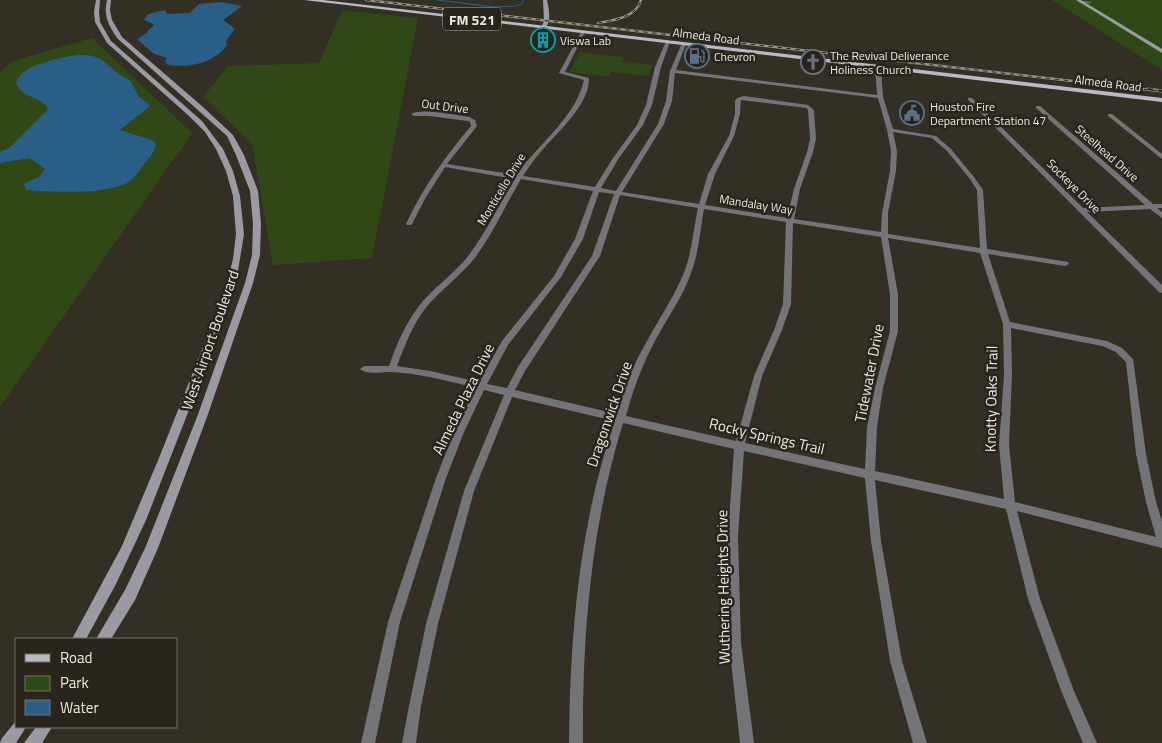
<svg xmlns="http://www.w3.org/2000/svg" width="1162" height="743" font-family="'Titillium Web',sans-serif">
  <rect width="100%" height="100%" fill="#332f25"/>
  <g fill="#2f4816">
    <polygon points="1052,0 1162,0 1162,70"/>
    <polygon points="342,10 418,18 372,258 273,265 252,144 203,97 228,66 319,63"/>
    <polygon points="92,38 192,133 0,407 0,72 13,61"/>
    <polygon points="580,52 624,57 622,61 652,65 649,76 611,72 609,77 570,72"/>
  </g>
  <g fill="#295e86">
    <path d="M221 2 242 6 223 20 235 29 226 41 227 45C215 63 189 68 168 65L165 62 167 58 154 54 137 39 147 33 148 30 154 26 153 24 144 20 148 14 165 10 167 14 190 13 199 4Z"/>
    <path d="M76 55C108 53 107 71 130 80L139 97 149 104V107L120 130 152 140 156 143C155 152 150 157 145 163 140 170 134 179 127 183 104 195 52 192 26 190L24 184 40 176 45 169 30 158 0 163V152L9 148 48 109C42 96 21 99 16 82 23 64 60 58 76 55Z"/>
  </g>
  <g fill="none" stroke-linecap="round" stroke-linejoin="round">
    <polyline stroke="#295e86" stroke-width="1" points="437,0 494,7 516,6 522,4 523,0"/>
    <g fill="#747378" fill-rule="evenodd">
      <polygon points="1081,1 1092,2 1090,3 1079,3"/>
      <path d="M583 31 585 32 565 72 589 78C590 103 560 130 544 148 536 157 529 166 523 176L595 187 613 158 637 125 646 105 655 67 666 41 670 42 661 67 652 105 643 125 619 158 601 188 616 191 658 124 666 101 670 71 682 43 686 44 676 70 877 95 875 67 878 65 881 67 883 97 893 129 936 136 951 149 974 177 983 190 987 249 1068 262 1069 264 1065 266 988 254 1010 322 1107 341 1122 348 1133 359 1146 454 1156 502 1162 521V548L1017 511 1040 599 1074 691 1097 743H1083L1062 693 1028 599 1006 509 875 480 881 541 902 661 927 743H913L890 661 871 541 865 478 744 451 738 536 741 643 754 743H740L729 643 728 536 734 449 623 423C591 527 582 635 583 743H569C570 634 579 524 615 421L512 397 474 491 438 624 421 706 416 743H402L409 706 426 624 464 491 504 395 484 390 464 432 446 478 400 622 375 743H361L388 622 436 478 454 432 476 388C448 381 419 373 390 372 381 372 366 375 360 369L364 366H389C397 343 407 320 423 301 437 285 456 272 469 255 487 231 499 204 515 179L445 167 426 197 412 224 411 225H407L406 224C423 187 445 157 471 126L470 122 468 121 429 116H414L411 114C424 108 454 115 469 117L475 120 477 126 447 164 517 175C538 143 575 119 584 80L559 73 581 32ZM675 73 878 98 887 130 891 151 890 171 882 213 881 232 794 219 800 189 813 152 816 139 814 110 808 105 744 96 737 98 735 101V114L729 136 708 174 699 204 622 192 664 124 672 101ZM741 100 806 108 808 110 810 139 807 152 794 189 787 218 705 205 715 174 734 136 740 114ZM893 132 932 138 947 151 970 179 977 190 980 248 888 234V213L896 171 897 151ZM521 179 593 191 575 239 554 276 502 341 479 382 430 371 397 366C405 345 413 323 428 305 442 289 460 276 474 259 493 234 505 206 521 179ZM599 192 614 194 592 256 518 367 507 388 487 384 508 345 561 277 583 239ZM620 195 698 208C693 230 692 254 683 275 673 299 658 320 646 343 633 365 624 389 617 414L515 390 525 371 600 256ZM704 209 786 222 783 304 774 330 754 376 736 441 626 416C633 390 642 365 655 341 667 318 683 297 691 273 699 252 700 230 704 209ZM793 223 881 237 890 294V331L875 388 867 427 865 469 745 443 762 376 782 330 791 304ZM888 238 980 253 1003 324 1004 375 999 445 1004 499 875 471 877 427 883 388 898 331V294ZM1011 328 1102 346 1116 352 1126 362 1136 454 1146 502 1156 537 1015 502 1009 445 1012 375Z"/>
      <polygon points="968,98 972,98 1083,208 1145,205 1036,108 1036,106 1040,106 1153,204 1162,204 1162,208 1157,208 1162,212 1162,218 1150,209 1087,212 1162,285 1162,293 1159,292 968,100"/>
      <polygon points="1108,114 1112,114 1162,154 1162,159 1108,116"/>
    </g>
    <g fill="#9b9aa2" fill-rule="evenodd">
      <polygon points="96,0 100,0 99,12 100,22 111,41 202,121 223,149 233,171 240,196 244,234 237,277 221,328 146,520 116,584 86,639 72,639 122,546 159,458 224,294 233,259 236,234 233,196 226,171 216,149 205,132 189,116 107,43 95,22 94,12"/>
      <path d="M107 0H111L110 10 112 20 122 37 203 107 233 135 244 155 258 191 261 224 260 255 253 283 207 417 158 548 135 600 111 639H96L125 590 146 546 197 417 245 283 252 255 253 224 250 191 236 155 227 136 118 39C109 27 103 15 107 0Z"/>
      <path d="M543 0H547C549 10 552 22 544 30L541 28 544 21Z"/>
      <polygon points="1076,0 1081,0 1162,49 1162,53"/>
      <polygon points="16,721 16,727 26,727 16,743 0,743 2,738"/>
      <polygon points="36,727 52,727 42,743 24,743"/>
    </g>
    <polygon fill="#bab8c2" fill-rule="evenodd" points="304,0 323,0 1162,98 1162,102"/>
    <defs>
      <g id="rail-far1">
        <polyline points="366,0 1159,91"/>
        <path d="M598 23C614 20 636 18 641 0"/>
      </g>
      <polyline id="rail" points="1148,89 1162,91"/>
    </defs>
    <use href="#rail-far1" stroke="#96938b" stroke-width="2.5"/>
    <use href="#rail" stroke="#96938b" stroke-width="3"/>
    <use href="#rail-far1" stroke="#29251c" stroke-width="1" stroke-dasharray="4.5" stroke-linecap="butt"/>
    <use href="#rail" stroke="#29251c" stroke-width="2" stroke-dasharray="5" stroke-linecap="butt"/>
  </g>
  <defs>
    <symbol id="building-ring" viewBox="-11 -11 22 22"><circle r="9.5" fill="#29251c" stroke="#0f9aa8" stroke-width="1.5"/><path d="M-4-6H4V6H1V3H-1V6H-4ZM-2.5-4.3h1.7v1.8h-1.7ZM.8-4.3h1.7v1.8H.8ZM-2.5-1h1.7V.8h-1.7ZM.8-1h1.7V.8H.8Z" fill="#0f9aa8"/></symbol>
    <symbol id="fuel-ring" viewBox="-11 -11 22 22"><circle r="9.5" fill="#29251c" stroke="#5c6f8a" stroke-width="1.5"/><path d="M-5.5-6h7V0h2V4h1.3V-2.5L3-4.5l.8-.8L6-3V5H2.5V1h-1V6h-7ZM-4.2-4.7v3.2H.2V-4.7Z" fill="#5c6f8a"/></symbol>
    <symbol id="church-ring" viewBox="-11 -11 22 22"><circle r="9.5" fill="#29251c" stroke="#6b7280" stroke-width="1.5"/><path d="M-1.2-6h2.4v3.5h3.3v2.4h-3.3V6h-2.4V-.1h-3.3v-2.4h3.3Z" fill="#6b7280"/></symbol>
    <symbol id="civic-ring" viewBox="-11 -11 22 22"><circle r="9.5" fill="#29251c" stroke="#5c6f8a" stroke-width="1.5"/><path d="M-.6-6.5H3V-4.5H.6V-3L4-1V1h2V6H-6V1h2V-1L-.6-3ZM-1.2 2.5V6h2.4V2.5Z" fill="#5c6f8a"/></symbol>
  </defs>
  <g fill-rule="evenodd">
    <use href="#building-ring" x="529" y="26" width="28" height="28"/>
    <use href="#fuel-ring" x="683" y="42" width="28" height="28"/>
    <use href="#church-ring" x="799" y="48" width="28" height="28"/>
    <use href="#civic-ring" x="898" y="99" width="28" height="28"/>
  </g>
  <g text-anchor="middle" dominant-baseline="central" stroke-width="5" stroke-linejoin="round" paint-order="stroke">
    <g font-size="12" fill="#ebe8e2" stroke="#29251c">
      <text transform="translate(706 36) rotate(7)">Almeda Road</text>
      <text transform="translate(1108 83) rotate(7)">Almeda Road</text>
      <text transform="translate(445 106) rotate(7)">Out Drive</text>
      <text transform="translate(1107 153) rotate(41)">Steelhead Drive</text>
      <text transform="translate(1074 186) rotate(45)">Sockeye Drive</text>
      <text transform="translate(501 189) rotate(-59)">Monticello Drive</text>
      <text transform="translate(756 204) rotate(9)">Mandalay Way</text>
    </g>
    <g font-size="12" fill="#ebe8e2" stroke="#29251c" text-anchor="start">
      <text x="560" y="40">Viswa Lab</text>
      <text x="830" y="55">The Revival Deliverance<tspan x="830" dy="14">Holiness Church</tspan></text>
      <text x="714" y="56">Chevron</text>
      <text x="930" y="106">Houston Fire<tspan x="930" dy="14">Department Station 47</tspan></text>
    </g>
    <rect fill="#29251c" stroke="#b1aea7" stroke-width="1" x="443" y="7.5" width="58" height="23" rx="4"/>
    <g font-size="14" font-weight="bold" fill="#ebe8e2">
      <text x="472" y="19">FM 521</text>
    </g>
    <g font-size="15" fill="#ebe8e2" stroke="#29251c">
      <text transform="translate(210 340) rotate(-71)">West Airport Boulevard</text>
      <text transform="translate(869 373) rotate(-79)">Tidewater Drive</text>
      <text transform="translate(463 399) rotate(-64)">Almeda Plaza Drive</text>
      <text transform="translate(991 399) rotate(-89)">Knotty Oaks Trail</text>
      <text transform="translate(609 414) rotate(-71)">Dragonwick Drive</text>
      <text transform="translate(767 436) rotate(13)">Rocky Springs Trail</text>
      <text transform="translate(723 587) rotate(-91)">Wuthering Heights Drive</text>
    </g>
  </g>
  <rect x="15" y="638" width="162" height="90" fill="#29251c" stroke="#77736b"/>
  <rect x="25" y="654" width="25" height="8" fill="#bab8c2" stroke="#77736b"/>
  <text x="60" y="663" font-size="15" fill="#ebe8e2">Road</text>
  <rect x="25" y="676" width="25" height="15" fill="#2f4816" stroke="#77736b"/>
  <text x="60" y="688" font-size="15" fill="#ebe8e2">Park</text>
  <rect x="25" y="700" width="25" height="15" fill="#295e86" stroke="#77736b"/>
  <text x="60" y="713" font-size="15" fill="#ebe8e2">Water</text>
</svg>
